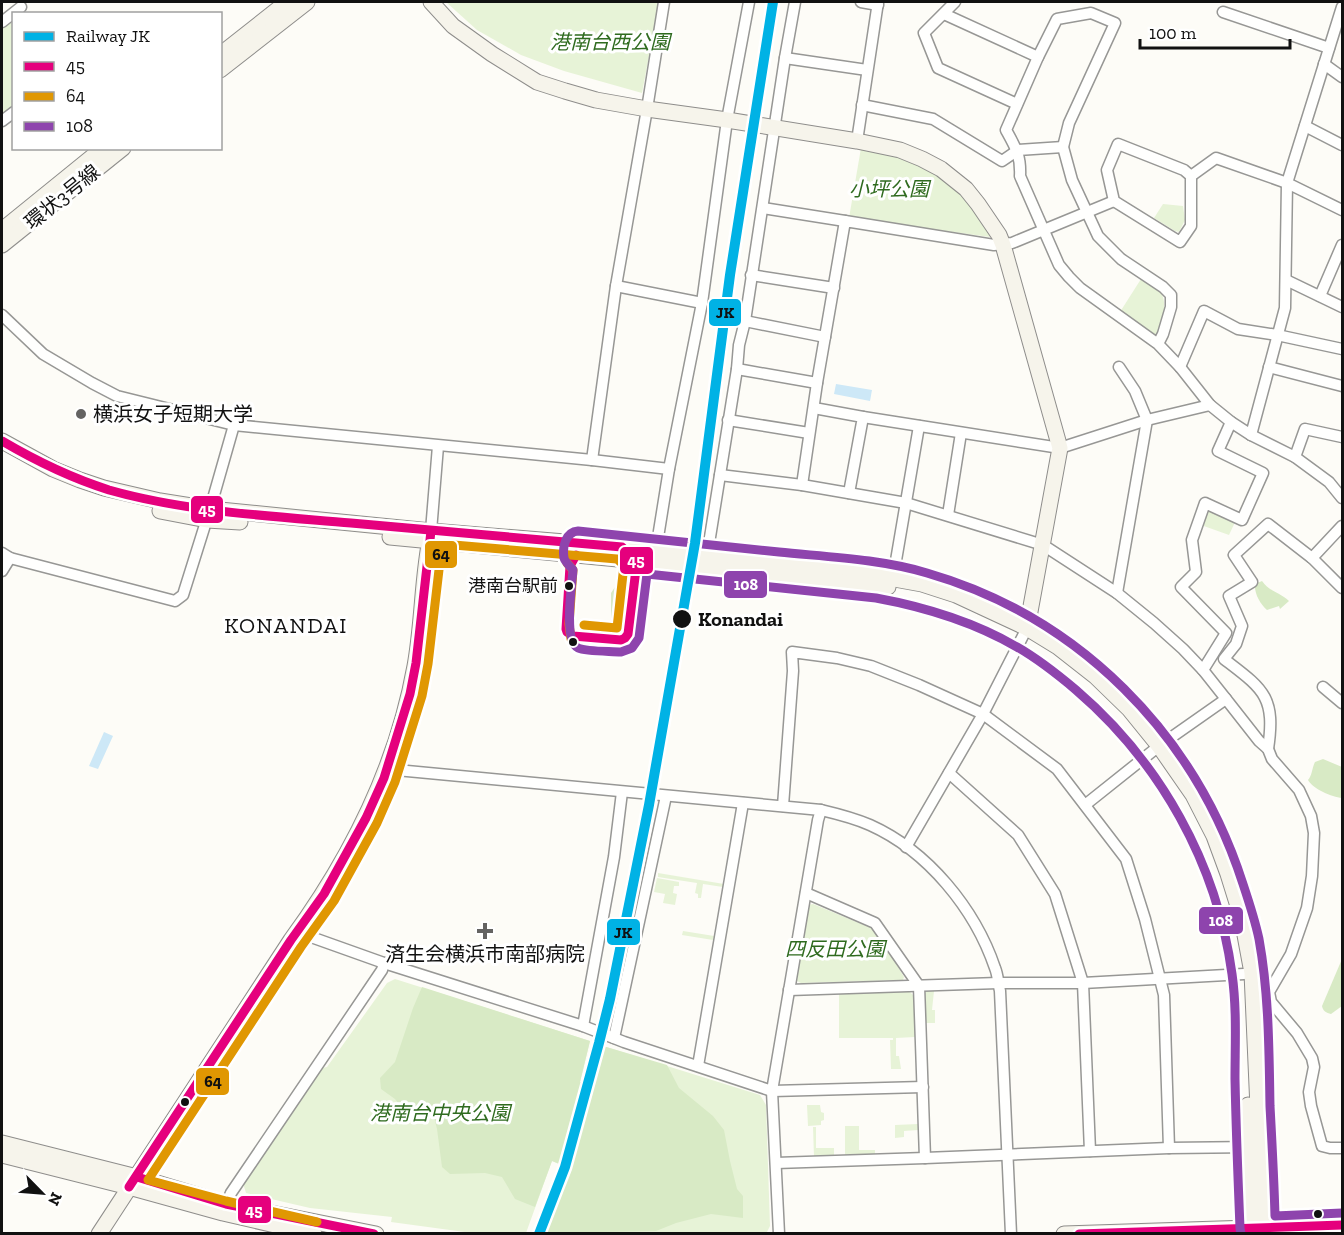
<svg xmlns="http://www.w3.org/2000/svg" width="1344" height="1235" font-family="'Zilla Slab','Noto Sans JP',serif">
  <rect width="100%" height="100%" fill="#fdfcf7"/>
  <g fill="#e7f3d7">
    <polygon points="446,2 659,2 642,93 564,71 521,55 477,30"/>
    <polygon points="13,21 13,107 2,116 2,29"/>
    <path d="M861 148C882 152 905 155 925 165 951 178 979 210 990 237L849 218Z"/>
    <polygon points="1163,204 1183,206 1185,220 1179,232 1175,231 1154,218"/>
    <path d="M1141 279C1146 282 1152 285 1157 289 1171 300 1161 321 1157 334L1153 335 1120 312Z"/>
    <polygon points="1207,507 1236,520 1229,535 1201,525"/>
    <polygon points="658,873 724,884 723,887 703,884 701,898 698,898 698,894 695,893 697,883 658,877"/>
    <polygon points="657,878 679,882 679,886 674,886 673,893 677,894 675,905 663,903 665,894 654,892"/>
    <polygon points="813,904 876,930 904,977 903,980 801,983 797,981 808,905"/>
    <polygon points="683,931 714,936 713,940 682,935"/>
    <polygon points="395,979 590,1041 580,1082 593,1085 603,1046 760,1095 766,1105 770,1226 766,1234 543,1233 570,1169 552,1161 526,1233 472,1233 391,1222 392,1217 310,1208 246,1193 243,1183 322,1068 327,1067 387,983"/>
    <polygon points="909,991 914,996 915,1037 896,1038 896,1056 899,1056 901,1069 891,1069 890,1040 893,1040 893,1038 839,1038 839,994"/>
    <polygon points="927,991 934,991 932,1010 935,1010 935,1023 924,1023 924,994"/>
    <polygon points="807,1105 820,1105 821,1112 824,1113 824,1120 821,1121 821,1125 808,1126"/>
    <polygon points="918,1124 918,1130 904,1131 904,1137 895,1138 895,1125"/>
    <polygon points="845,1126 859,1126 859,1150 875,1150 875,1155 845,1155"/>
    <polygon points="813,1127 816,1127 816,1148 834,1148 834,1157 814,1157"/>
  </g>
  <g fill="#d8eac5">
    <path d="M1262 581C1270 592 1279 592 1289 601L1280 609 1279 606 1267 610C1260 604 1254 593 1255 584Z"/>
    <polygon points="615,587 623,589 625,594 617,621 614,623 611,621 611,593"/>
    <path d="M1323 759 1342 767V798C1332 797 1313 789 1308 780 1312 776 1312 768 1315 762Z"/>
    <path d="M1342 959V1006L1331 1014C1326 1013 1323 1011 1322 1006Z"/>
    <polygon points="422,987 590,1041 580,1082 593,1085 603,1046 667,1065 679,1088 713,1116 724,1130 730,1161 737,1189 743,1196 743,1218 711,1214 676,1223 656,1231 543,1233 570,1168 552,1161 535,1207 515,1199 502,1177 485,1173 450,1174 442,1167 437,1129 434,1117 421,1117 403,1109 395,1099 381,1089 380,1078 395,1062 413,1008"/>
  </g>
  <g fill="#cde8f7">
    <polygon points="836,384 872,390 870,401 834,394"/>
    <polygon points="104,732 113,736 98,769 89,766"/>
  </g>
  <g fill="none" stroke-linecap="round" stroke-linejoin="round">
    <defs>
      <g id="street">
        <polyline points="861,2 878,5"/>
        <polyline points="955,2 924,33 938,68 1017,104"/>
        <polyline points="1223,12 1329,48"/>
        <polyline points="944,14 1038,57"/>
        <polyline points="2,22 21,7"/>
        <polyline points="785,58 867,70"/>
        <polyline points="1324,64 1342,77"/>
        <polyline points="862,105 933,119 1002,161 1018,150 1063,147"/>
        <polyline points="2,121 14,112"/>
        <polyline points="1305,126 1342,145"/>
        <polyline points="857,141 878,2"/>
        <polygon points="1118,144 1184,170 1191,176 1191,226 1180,242 1114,201 1107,170"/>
        <polyline points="1191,176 1216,158 1287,183 1342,210"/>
        <polyline points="763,208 845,221"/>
        <polyline points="751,275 834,288"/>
        <polyline points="1286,280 1342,307"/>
        <polyline points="616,286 702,303"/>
        <polyline points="1320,296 1342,245"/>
        <polyline points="2,315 43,354 92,383 117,396 234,425 592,460 669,469"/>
        <polyline points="745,321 825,337"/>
        <path d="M1158 344 1163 334 1171 307V295L1163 287 1121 259 1098 236 1072 180 1063 147 1069 123 1115 23 1091 13 1057 19 1038 57 1006 130C1016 148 1021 156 1020 176L1059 265 1069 277 1080 288 1158 344 1180 367 1210 405 1231 422 1251 435 1295 457 1329 482 1342 498"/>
        <polyline points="1180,367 1204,311 1238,329 1277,335 1342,349"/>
        <polyline points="1269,367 1342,386"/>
        <polyline points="737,369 817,383"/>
        <polyline points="814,408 863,417 849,493"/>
        <polyline points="863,417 1060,448 1147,420 1210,405"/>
        <polyline points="728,420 809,433"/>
        <polyline points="1251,435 1285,308 1287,183 1342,7"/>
        <polyline points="1295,457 1305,429 1342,437"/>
        <polyline points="592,460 616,286 647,109 664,2"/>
        <polyline points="720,475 802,485 906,503 1043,545 1117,593 1154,623 1183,649 1203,670 1226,699"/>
        <polyline points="802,485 817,383 845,221 994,245 1012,243 1114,201"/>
        <polyline points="948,515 961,433"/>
        <polyline points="431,531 438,446"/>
        <polyline points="2,553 10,558 2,571"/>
        <polyline points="655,556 669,469 702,303 727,120 749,2"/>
        <polyline points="10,558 175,601 183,595 210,509 234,425"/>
        <polyline points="1312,558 1342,526"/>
        <polyline points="706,562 737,369 739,345 745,321 785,58 795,2"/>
        <polyline points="893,578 919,426"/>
        <polyline points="1117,593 1147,420 1135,391 1119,367"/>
        <polyline points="1203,670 1226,633 1181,587 1196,572 1192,540 1205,503 1242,520 1263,473 1218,451 1231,422"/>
        <polyline points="1323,687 1342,703"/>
        <path d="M1268 749C1276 696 1263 689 1224 659L1236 644 1242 626 1229 596 1252 582 1234 555 1268 524 1312 558 1342 588"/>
        <path d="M386 769 821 810C838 814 854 818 870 825 928 851 975 909 995 968 998 975 998 983 1000 991L1011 1234"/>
        <polyline points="949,773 1018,835 1055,894 1083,983 1090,1151"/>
        <polyline points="1085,805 1159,746 1226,699 1259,741 1268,749 1272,759 1299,790 1311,816 1314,833 1312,876 1307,908 1291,954 1269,992 1271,1002 1297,1033 1312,1058 1314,1067 1309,1092 1311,1106 1322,1146 1330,1148 1342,1148"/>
        <polyline points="783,806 793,671 792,652 837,658 871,666 919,685 983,714 1057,769 1126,859 1145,919 1164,995 1169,1148"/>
        <polyline points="906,847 983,714 1027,628"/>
        <polyline points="806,893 875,923 919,986 925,1158"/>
        <polyline points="297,932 384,963 583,1026 624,1042 772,1091 923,1087"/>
        <polyline points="789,990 998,983 1083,983 1244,974"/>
        <polyline points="583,1026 614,857 622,792"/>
        <polyline points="614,1038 666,796"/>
        <polyline points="698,1066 743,803"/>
        <polyline points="776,1163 925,1158 1169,1148 1255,1147"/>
        <polyline points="224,1210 231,1193 382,970 384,963"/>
        <polyline points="779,1234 772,1091 818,820 821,810"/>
      </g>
      <g id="secondary">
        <polyline points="431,2 453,26 492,54 537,82 565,91 596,100 647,109 727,120 857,141 900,150 922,159 941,169 966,189 978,204 999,235 1003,245 1060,448 1027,628"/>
        <polyline points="220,55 287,2"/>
        <polyline points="220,70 307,2"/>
        <polyline points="2,230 103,148"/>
        <polyline points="2,245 123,148"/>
        <polyline points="2,441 53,469 80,480 104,488 160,501 210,509 431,531 577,543 867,574 922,584 956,595 1027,628 1058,647 1095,676 1129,709 1159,746 1193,795 1214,836 1228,874 1242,919 1252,973 1263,1221 1262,1234"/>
        <polyline points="160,511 207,520 240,522"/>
        <polyline points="390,537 649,562 888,587"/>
        <polyline points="1248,1105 1252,1228 1255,1234"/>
        <polyline points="2,1143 137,1177 226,1204 376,1234"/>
        <polyline points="2,1155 129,1187 223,1213 314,1234"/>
        <path d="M99 1234 291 940C351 858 397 766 415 666 423 622 422 577 431 534"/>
        <polyline points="1064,1234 1342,1225"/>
      </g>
    </defs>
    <use href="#street" stroke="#979795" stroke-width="13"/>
    <use href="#secondary" stroke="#8e8d8b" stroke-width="17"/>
    <use href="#street" stroke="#fffffe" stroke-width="10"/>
    <use href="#secondary" stroke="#f6f4eb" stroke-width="15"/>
    <defs>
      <g id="bus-1">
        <path d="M2 441C36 461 71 478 109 490 187 512 271 516 351 523 441 531 532 539 622 547L637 561 628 634 625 638 621 640 573 636 567 632 566 629 570 566 576 555"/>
        <polyline points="137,1177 226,1204 374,1234"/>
        <polyline points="129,1187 291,940 324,894 366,818 384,778 410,694 416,663 431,531"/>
        <polyline points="1079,1234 1342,1225"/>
      </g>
      <g id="bus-2">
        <polyline points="567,563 573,570 569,624 571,639"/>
        <polyline points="317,1222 226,1201 148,1180 301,947 334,901 377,823 395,782 422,696 428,664 442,544 617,559 624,565 617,628 584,625"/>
      </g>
      <path id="bus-3" d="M1241 1234 1240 1228C1238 1179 1236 1129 1235 1079 1235 1044 1237 1009 1232 974 1217 863 1160 762 1076 690 1057 674 1038 659 1017 647 974 622 925 607 876 598L647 574 639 638 632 648 621 652C611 651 587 652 578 648 563 641 572 585 573 570 570 566 565 562 564 558 562 546 566 532 578 531 645 538 712 545 779 552 828 557 880 559 927 573 1079 617 1195 734 1243 884 1249 902 1255 920 1259 939 1269 994 1269 1050 1270 1106 1272 1143 1274 1179 1275 1216L1342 1213"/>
    </defs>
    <use href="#bus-1" stroke="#fff" stroke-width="14"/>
    <use href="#bus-2" stroke="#fff" stroke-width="14"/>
    <use href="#bus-3" stroke="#fff" stroke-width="14"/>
    <use href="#bus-1" stroke="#e5007d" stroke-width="9"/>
    <use href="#bus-2" stroke="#e09702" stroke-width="9"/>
    <use href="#bus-3" stroke="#8e44ad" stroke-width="9"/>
    <defs>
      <polyline id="rail-1" points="539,1234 565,1167 599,1043 610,999 649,805 695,543 730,275 773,2"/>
    </defs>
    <use href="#rail-1" stroke="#fff" stroke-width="15"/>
    <use href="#rail-1" stroke="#00b2e5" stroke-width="10"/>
  </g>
  <g fill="#646362" stroke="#fff" stroke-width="2">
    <circle cx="81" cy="414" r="6"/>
    <path d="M482 922h6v6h6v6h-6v6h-6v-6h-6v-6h6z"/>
  </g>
  <g fill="#111" stroke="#fff" stroke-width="2">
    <circle cx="569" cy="586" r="5"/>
    <circle cx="682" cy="619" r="10"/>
    <circle cx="573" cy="642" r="5"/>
    <circle cx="185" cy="1102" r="5"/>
    <circle cx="1318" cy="1214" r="5"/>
  </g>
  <g text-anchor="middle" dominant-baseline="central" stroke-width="6" stroke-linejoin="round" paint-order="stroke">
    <g font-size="18" fill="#111" stroke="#fff" text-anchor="end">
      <text x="558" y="586">港南台駅前</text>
    </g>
    <g font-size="20" font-style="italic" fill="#2f6b1f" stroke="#fff">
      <text x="610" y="42">港南台西公園</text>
      <text x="889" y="189">小坪公園</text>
      <text x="835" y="949">四反田公園</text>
      <text x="440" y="1113">港南台中央公園</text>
    </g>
    <g font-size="20" fill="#111" stroke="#fff">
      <text transform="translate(62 197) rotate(-39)">環状3号線</text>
    </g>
    <g font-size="20" fill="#111" stroke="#fff" text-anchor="start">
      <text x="93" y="414">横浜女子短期大学</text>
      <text x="485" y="954" text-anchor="middle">済生会横浜市南部病院</text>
    </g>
    <g font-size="20" font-weight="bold" fill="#111" stroke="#fff" text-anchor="start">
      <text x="698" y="619">Konandai</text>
    </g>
    <g font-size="22" letter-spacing="1.5" fill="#111" stroke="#fff">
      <text x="286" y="625">KONANDAI</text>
    </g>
  </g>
  <g stroke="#fff" stroke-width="2">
    <rect x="708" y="298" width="34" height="29" rx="6" fill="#00b2e5"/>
    <rect x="190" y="495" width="34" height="29" rx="6" fill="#e5007d"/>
    <rect x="424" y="540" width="34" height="29" rx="6" fill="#e09702"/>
    <rect x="619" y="546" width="35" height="29" rx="6" fill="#e5007d"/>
    <rect x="723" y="570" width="45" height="29" rx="6" fill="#8e44ad"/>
    <rect x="1198" y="906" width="46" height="29" rx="6" fill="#8e44ad"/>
    <rect x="606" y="918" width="35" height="28" rx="6" fill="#00b2e5"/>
    <rect x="195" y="1067" width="35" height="29" rx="6" fill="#e09702"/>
    <rect x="237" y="1195" width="35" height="29" rx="6" fill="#e5007d"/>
  </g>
  <g font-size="16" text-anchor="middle" font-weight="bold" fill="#fff">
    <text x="207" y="515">45</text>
    <text x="636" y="566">45</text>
    <text x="746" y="590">108</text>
    <text x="1221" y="926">108</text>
    <text x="254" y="1216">45</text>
  </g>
  <g font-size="16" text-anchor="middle" font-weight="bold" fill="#111">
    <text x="725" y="318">JK</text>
    <text x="441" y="560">64</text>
    <text x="623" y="938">JK</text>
    <text x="213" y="1087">64</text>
  </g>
  <rect width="1344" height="1235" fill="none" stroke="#111111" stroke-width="6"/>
  <rect x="12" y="12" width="210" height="138" fill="#ffffff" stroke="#a0a0a0" stroke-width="1.5"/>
  <rect x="24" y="32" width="30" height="9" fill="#00b2e5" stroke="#a0a0a0" stroke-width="1.5"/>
  <text x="66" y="42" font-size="18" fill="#111111">Railway JK</text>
  <rect x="24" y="62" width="30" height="9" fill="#e5007d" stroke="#a0a0a0" stroke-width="1.5"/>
  <text x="66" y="72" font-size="18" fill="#111111">45</text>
  <rect x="24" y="92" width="30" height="9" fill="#e09702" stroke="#a0a0a0" stroke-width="1.5"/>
  <text x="66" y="102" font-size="18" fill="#111111">64</text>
  <rect x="24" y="122" width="30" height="9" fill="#8e44ad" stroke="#a0a0a0" stroke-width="1.5"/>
  <text x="66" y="132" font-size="18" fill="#111111">108</text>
  <g transform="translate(42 1193) rotate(115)" stroke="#ffffff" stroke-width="4.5" paint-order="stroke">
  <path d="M0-4.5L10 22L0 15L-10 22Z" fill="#111111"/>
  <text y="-9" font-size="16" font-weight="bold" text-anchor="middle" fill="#111111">N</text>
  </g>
  <path d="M1140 39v9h150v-9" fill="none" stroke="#111111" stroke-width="3"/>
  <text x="1149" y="39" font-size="18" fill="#111111" stroke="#ffffff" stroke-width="4.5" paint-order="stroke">100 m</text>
</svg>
